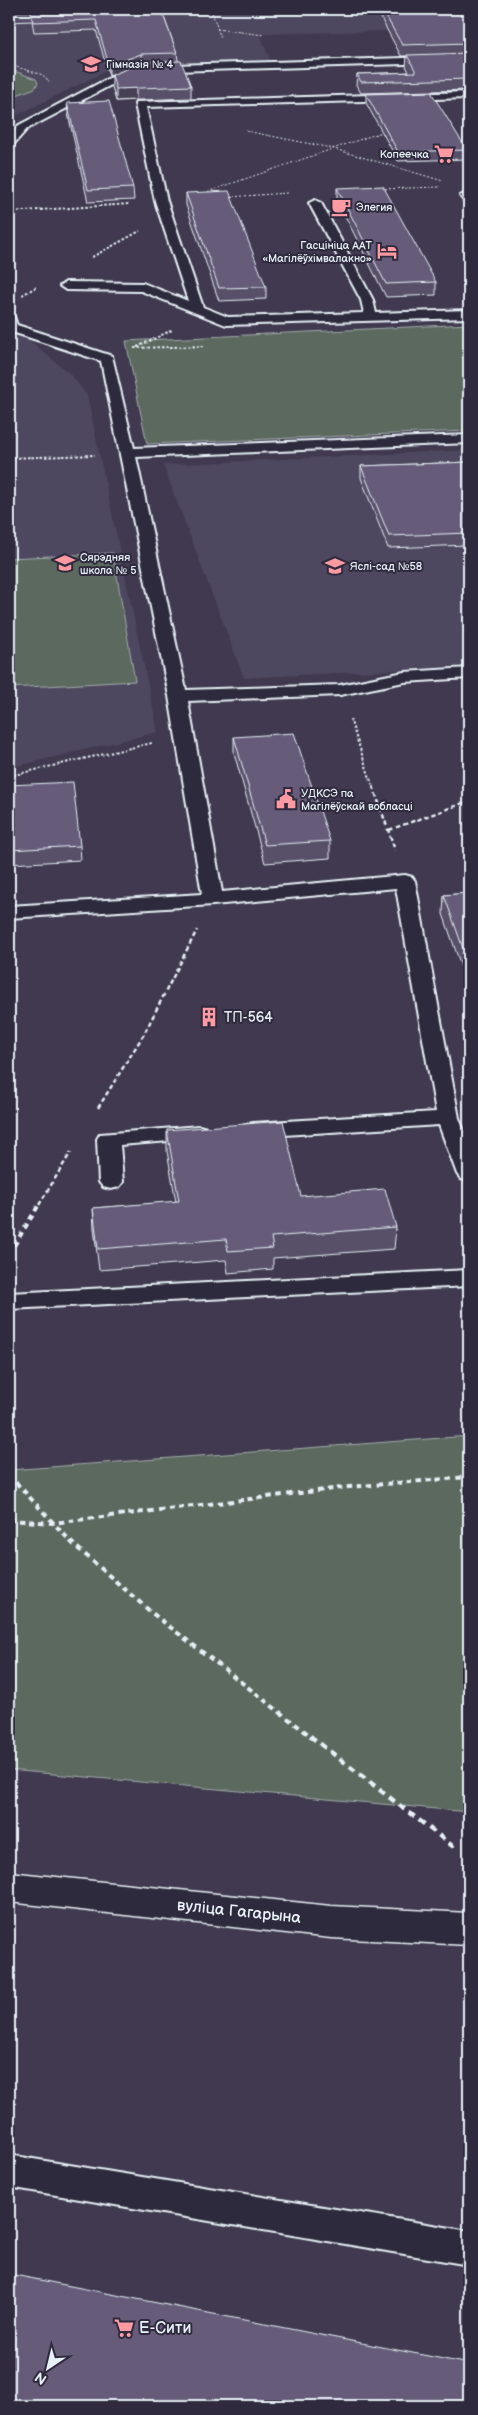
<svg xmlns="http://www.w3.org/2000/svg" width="478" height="2415" font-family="'Balsamiq Sans',sans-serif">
  <rect width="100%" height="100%" fill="#40394f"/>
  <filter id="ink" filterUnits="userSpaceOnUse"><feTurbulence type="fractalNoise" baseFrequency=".02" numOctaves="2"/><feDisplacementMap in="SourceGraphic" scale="10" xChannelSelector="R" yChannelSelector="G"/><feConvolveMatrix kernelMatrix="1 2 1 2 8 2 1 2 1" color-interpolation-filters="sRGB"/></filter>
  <g filter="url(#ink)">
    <g fill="#4e475f">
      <polygon points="9,9 469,9 469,29 260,34 270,60 119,65 9,119"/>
      <polygon points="22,334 70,374 87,395 158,732 9,768 9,335"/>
      <polygon points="469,450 469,666 244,678 163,465"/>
    </g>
    <g fill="#5c695f" stroke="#a2adac">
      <polygon points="9,69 36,79 38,83 35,88 9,98"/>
      <polygon points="469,324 469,431 147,444 126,341"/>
      <polygon points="113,553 135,681 9,688 9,558"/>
      <polygon points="469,1436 469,1812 9,1770 9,1470"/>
    </g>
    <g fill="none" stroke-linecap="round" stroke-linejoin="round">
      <defs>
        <g id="lane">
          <polygon points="469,56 469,62 143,72 115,83 27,129 13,145 9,146 9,137 19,125 107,79 142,66"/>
          <polygon points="469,92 469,98 146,107 167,201 203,307 228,317 364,313 361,300 309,203 315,200 321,203 373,300 376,313 469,310 469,318 226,325 141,291 66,290 60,286 66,282 143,283 188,301 155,201 135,104 136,102"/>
          <polygon points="466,193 469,193 469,203 465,202 460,196"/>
          <polygon points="9,316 14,317 17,325 112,356 134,448 469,435 469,443 136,457 186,690 340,685 404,672 469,668 469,678 404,682 340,695 188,701 222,892 405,875 412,877 415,881 459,1118 469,1144 469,1181 461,1179 457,1174 439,1125 253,1137 245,1135 242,1130 245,1125 253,1123 436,1112 396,888 213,905 9,918 9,906 202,894 169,696 101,361 9,331"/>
          <polygon points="199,1126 207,1128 210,1133 207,1138 120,1145 123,1182 119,1187 111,1189 103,1187 99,1182 97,1139 100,1134"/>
          <polygon points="469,1270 469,1286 9,1309 9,1293"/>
          <polygon points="9,2155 469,2231 469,2265 9,2187"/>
        </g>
        <polygon id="secondary" points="9,1872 331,1906 469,1913 469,1945 331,1938 9,1902"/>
      </defs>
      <use href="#lane" stroke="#e8f1f8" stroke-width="4"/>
      <use href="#secondary" stroke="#e8f1f8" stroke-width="3"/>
      <g stroke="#e8f1f8" stroke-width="1" stroke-dasharray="2 2" stroke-linecap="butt">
        <polyline points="211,9 221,39"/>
        <polyline points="217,29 264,35"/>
        <polyline points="9,52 10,65 43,75 49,82"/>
        <polyline points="246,131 331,148 443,181"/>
        <polyline points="381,189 440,187"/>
        <polyline points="204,193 385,131"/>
        <polyline points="229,197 287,193"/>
      </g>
      <g stroke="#e8f1f8" stroke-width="2" stroke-dasharray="2.5 2" stroke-linecap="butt">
        <polyline points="9,212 130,204"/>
        <polyline points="92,257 140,231"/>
        <polyline points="22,295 36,287"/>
        <polyline points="137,347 172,330"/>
        <polyline points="134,348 206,346"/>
        <polyline points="9,458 95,455"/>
        <polyline points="350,719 373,787"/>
        <polyline points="9,776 152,743"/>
      </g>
      <g stroke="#e8f1f8" stroke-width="2.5" stroke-dasharray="4.5 3" stroke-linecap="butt">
        <polyline points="373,786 395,850"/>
        <polyline points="389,830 469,801"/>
        <polyline points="98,1108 144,1034 197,930"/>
        <polyline points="39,1205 71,1152"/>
      </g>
      <g stroke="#e8f1f8" stroke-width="4" stroke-dasharray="5.5 4.5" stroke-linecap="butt">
        <polyline points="9,1254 40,1203"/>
        <polyline points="9,1475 73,1544 152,1613 312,1737"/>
        <polyline points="9,1520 53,1523 349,1487 469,1477"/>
      </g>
      <polyline stroke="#e8f1f8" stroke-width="4.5" stroke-dasharray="7 5.5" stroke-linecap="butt" points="310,1736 455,1848"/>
      <use href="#lane" fill="#2f2a3d" fill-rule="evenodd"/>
      <use href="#secondary" fill="#2f2a3d" fill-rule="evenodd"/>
    </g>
    <g fill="#584f69" stroke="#e8f1f8">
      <polygon points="9,9 161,9 177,53 178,61 191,86 191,98 116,101 112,87 112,75 109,76 96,30 34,32 32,21 9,22"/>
      <polygon points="376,9 469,9 469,90 361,93 356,85 357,74 409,72 406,66 407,56 401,56"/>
      <polygon points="366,94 467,150 467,159 398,161 366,103"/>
      <polygon points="67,103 133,188 134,200 88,202 68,114"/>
      <polygon points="337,188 436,282 436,295 386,297 337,200"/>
      <polygon points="186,193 266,287 266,299 219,301 186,205"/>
      <polygon points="469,462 469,545 388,548 361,478 361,466"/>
      <polygon points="234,737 330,841 330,858 265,863 234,753"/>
      <polygon points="9,785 80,846 81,860 9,864"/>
      <polygon points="469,893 469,989 443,914 444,895"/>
      <polygon points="167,1130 301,1196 396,1227 394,1249 273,1258 273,1269 228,1273 226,1260 99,1270 94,1229 93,1208 176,1202 167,1151"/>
    </g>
    <g fill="#474055" stroke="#e8f1f8">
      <polygon points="141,54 141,64 109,76 109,66"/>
      <polygon points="136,88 136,100 116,101 116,89"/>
    </g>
    <g fill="#665c7a" stroke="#e8f1f8">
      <polygon points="9,9 161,9 177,53 141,54 109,66 96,20 33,22 31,11 9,12"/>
      <polygon points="382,9 469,9 469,43 402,45"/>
      <polygon points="469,53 469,79 361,82 357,74 416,72 407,55"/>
      <polygon points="181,61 191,86 116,89 112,75 143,62"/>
      <polygon points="431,92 467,150 398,152 366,94"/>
      <polygon points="109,101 133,188 88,190 67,103"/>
      <polygon points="383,186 436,282 386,284 337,188"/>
      <polygon points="229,191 266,287 219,288 186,193"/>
      <polygon points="469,462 469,533 389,536 361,466"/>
      <polygon points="294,733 330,841 265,845 234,737"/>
      <polygon points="73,782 80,846 9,850 9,785"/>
      <polygon points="469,893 469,965 444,895"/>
      <polygon points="283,1121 301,1196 385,1189 396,1227 271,1237 273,1248 228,1251 226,1239 98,1249 93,1208 179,1201 167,1130"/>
      <polygon points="9,2274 469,2364 469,2406 9,2406"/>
    </g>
  </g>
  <defs>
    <symbol id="school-bare" viewBox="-9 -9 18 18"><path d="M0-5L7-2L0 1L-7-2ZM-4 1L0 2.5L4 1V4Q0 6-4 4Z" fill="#ff9aa2" stroke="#2f2a3d" stroke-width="2.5" paint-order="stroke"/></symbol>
    <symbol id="supermarket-bare" viewBox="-9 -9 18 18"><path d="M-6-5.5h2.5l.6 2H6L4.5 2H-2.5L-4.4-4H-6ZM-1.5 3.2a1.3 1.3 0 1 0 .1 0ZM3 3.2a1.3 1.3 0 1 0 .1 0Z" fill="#ff9aa2" stroke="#2f2a3d" stroke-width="2.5" paint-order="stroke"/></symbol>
    <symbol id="cafe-bare" viewBox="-9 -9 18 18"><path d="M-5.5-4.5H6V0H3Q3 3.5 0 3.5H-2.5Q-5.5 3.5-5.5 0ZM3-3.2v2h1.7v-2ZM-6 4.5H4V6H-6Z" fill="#ff9aa2" stroke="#2f2a3d" stroke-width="2.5" paint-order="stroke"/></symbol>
    <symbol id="hotel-bare" viewBox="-9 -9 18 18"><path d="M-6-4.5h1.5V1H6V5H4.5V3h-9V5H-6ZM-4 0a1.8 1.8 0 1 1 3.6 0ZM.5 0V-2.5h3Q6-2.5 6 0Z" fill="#ff9aa2" stroke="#2f2a3d" stroke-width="2.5" paint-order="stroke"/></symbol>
    <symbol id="civic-bare" viewBox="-9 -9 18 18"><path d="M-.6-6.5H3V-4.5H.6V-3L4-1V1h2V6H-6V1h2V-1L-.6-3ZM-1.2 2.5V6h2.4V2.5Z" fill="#ff9aa2" stroke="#2f2a3d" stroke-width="2.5" paint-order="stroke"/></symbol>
    <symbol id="building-bare" viewBox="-9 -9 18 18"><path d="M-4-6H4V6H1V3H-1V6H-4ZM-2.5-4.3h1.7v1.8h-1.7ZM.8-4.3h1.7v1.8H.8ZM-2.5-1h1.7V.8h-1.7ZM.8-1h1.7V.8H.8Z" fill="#ff9aa2" stroke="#2f2a3d" stroke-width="2.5" paint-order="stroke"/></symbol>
  </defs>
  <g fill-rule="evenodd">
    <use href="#school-bare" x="77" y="50" width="28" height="28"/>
    <use href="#supermarket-bare" x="430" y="140" width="28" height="28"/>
    <use href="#cafe-bare" x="327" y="193" width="28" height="28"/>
    <use href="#hotel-bare" x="373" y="237" width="28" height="28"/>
    <use href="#school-bare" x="51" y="549" width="28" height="28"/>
    <use href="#school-bare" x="321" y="552" width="28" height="28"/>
    <use href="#civic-bare" x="272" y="785" width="28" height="28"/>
    <use href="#building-bare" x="195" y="1003" width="28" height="28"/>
    <use href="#supermarket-bare" x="110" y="2314" width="28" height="28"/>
  </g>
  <g text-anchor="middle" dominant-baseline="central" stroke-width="4" stroke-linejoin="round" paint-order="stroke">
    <g font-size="11" fill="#e8f1f8" stroke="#2f2a3d" text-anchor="start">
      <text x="106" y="64">Гімназія № 4</text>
      <text x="429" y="154" text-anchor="end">Копеечка</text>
      <text x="356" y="207">Элегия</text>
      <text x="372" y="245" text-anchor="end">Гасцініца ААТ<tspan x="372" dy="13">«Магілёўхімвалакно»</tspan></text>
      <text x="80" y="557">Сярэдняя<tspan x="80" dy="13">школа № 5</tspan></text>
      <text x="350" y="566">Яслі-сад №58</text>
      <text x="301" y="793">УДКСЭ па<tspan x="301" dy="13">Магілёўскай вобласці</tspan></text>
    </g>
    <g font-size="14" fill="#e8f1f8" stroke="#2f2a3d" text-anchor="start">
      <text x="224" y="1017">ТП-564</text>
    </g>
    <g font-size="16" fill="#e8f1f8" stroke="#2f2a3d">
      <text transform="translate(239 1912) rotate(6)">вуліца Гагарына</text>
    </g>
    <g font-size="16" fill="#e8f1f8" stroke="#2f2a3d" text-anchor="start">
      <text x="139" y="2328">Е-Сити</text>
    </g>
  </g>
  <rect width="478" height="2415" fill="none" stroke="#2f2a3d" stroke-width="30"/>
  <rect x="15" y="15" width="448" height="2385" fill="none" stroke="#e8f1f8" stroke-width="2" filter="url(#ink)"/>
  <g transform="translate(48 2368) rotate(215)" stroke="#2f2a3d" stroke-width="4" paint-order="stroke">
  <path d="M0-4L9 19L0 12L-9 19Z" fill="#e8f1f8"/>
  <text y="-8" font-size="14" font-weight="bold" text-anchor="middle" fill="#e8f1f8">N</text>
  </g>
</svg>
